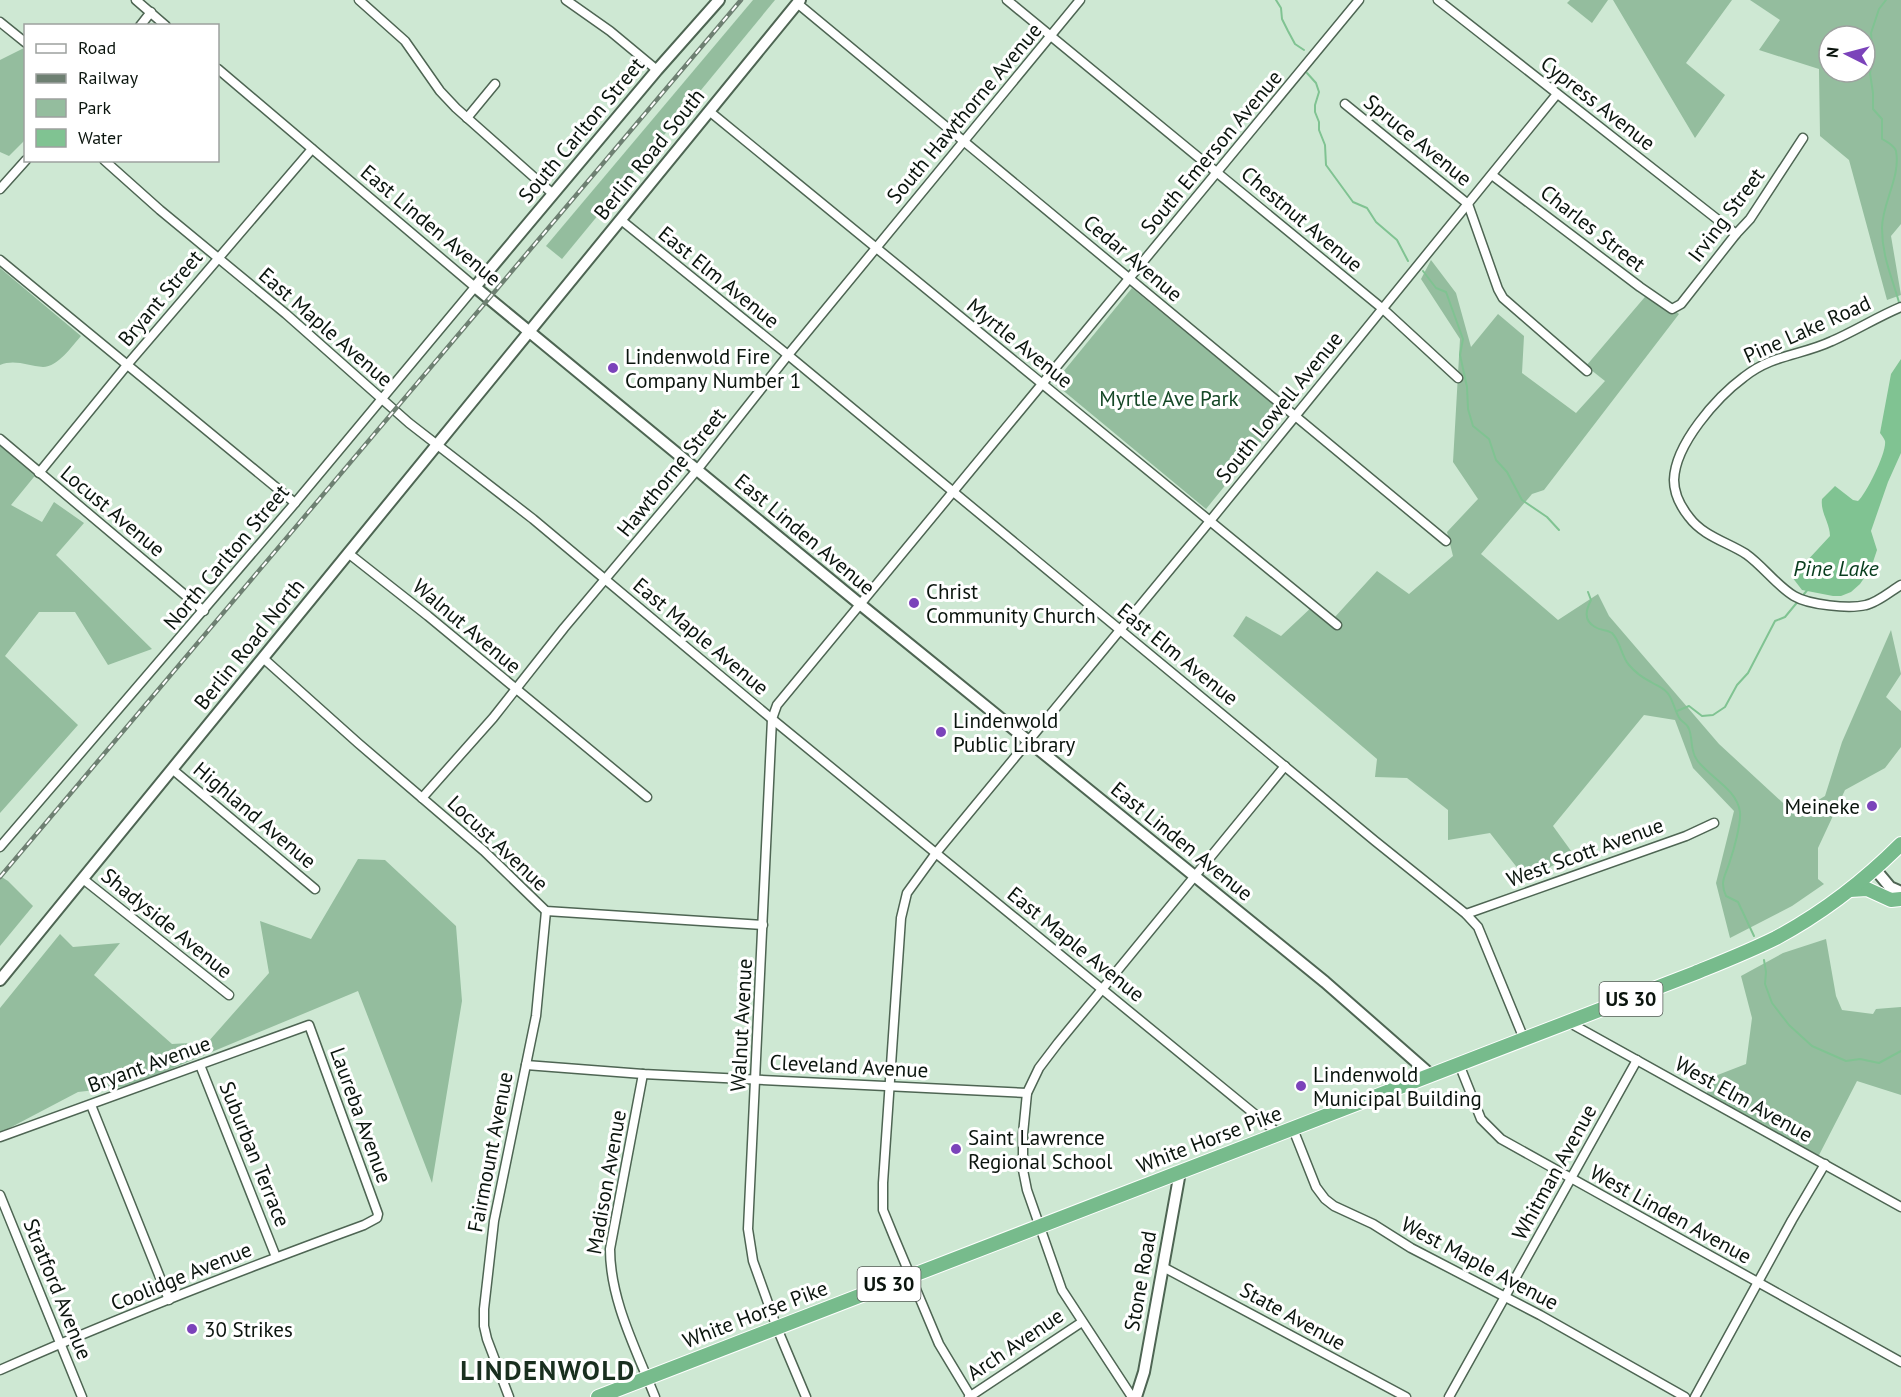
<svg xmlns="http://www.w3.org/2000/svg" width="1901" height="1397" font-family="'PT Sans',sans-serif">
  <rect width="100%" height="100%" fill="#cee8d3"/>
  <g fill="#94bd9e" fill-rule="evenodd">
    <polygon points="753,0 775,0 562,259 546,246"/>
    <polygon points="1570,0 1608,0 1592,23 1567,3"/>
    <polygon points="1613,0 1732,0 1686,63 1725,95 1695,138"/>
    <path d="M1750 0H1901V224L1891 236 1901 295 1887 300 1849 160 1820 136 1819 69 1759 50 1780 20ZM1829 36H1865V72H1829Z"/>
    <polygon points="24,48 25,140 9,156 0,152 0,60"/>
    <polygon points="1431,260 1456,293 1471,347 1498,314 1524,336 1522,373 1576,413 1605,381 1586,366 1650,291 1679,314 1544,490 1532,494 1481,554 1558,620 1598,594 1609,616 1719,744 1795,814 1825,796 1842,742 1891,630 1901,674 1886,697 1901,711 1901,747 1885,768 1845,790 1818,848 1818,879 1824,884 1792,906 1730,938 1716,883 1734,811 1693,768 1675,720 1644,715 1553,826 1574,855 1526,879 1490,833 1448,840 1448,810 1407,778 1375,777 1377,759 1233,636 1246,616 1281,636 1314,605 1334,618 1377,571 1409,594 1453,556 1447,532 1478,499 1453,462 1460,339 1421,279"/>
    <path d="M0 268 81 336C72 346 58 367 43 367 28 366 15 359 0 365Z"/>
    <polygon points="1132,288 1284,413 1206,509 1054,383"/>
    <polygon points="0,440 38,472 11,505 42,522 54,502 84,523 56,555 152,649 108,665 75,612 39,612 5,656 78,725 0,813"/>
    <polygon points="358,859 385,860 456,926 462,1001 432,1183 358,991 130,1086 78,1092 0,1133 0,1008 60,934 73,947 120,943 94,975 172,1044 208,1042 269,973 260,921 311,939"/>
    <polygon points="0,876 8,881 33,906 0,946"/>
    <polygon points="1826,939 1836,996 1842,1010 1873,1014 1876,1009 1901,1007 1901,1095 1857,1081 1817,1159 1704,1099 1715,1076 1746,1064 1752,1018 1741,976 1783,953"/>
  </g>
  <path fill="#80c392" d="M1901 359V453L1888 482 1871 531 1877 550 1871 568 1860 584 1851 592 1841 596H1833L1802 590 1792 577 1830 536C1830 523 1820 512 1822 499L1835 486 1853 500 1858 501C1866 494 1887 452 1885 441 1884 438 1882 436 1880 433L1891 374Z"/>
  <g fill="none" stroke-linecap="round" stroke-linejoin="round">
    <g stroke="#80c392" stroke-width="2">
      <polyline points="1276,0 1281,8 1282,19 1288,31 1295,44 1304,50"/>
      <path d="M1886 0 1879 9 1871 33 1873 57 1870 73 1873 93V109L1882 119V139C1887 142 1894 145 1896 151 1901 177 1882 203 1882 228 1882 258 1893 279 1900 306"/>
      <polyline points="1307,73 1316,83 1319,92 1315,105 1315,112 1319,122 1319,130 1325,145 1326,165 1353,202 1367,208 1376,222 1397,240 1408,261"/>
      <polyline points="1423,271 1436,288 1446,292 1463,339 1460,355 1467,387 1468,409 1473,426 1489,439 1496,460 1507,472 1522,500 1547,517 1559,530"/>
      <path d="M1588 592 1591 600C1586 610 1583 620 1595 627 1601 631 1606 629 1612 633 1621 642 1621 656 1629 665 1635 672 1643 678 1651 682 1659 687 1664 687 1669 695 1673 701 1677 716 1680 719 1683 723 1688 724 1689 729 1693 739 1690 751 1697 760 1709 777 1737 789 1740 812 1741 824 1734 849 1730 861 1726 875 1719 881 1726 896L1738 902 1754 936"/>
      <polyline points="1677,711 1689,706 1702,716 1713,715 1725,707 1737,685 1748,673 1775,621 1785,617 1809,588"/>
      <polyline points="1764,960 1766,972 1765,984 1772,1003 1789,1025 1812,1046 1846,1061 1860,1059 1879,1063 1901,1051"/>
    </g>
    <defs>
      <g id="minor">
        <polyline points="136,0 166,26"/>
        <polyline points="359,0 405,41 440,91 456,108 553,194"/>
        <polyline points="566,0 610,31 657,70"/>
        <polyline points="1007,0 1383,309 1458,378"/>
        <polyline points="1438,0 1736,234"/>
        <polyline points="797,3 1446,541"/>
        <polyline points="0,22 26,43"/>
        <polyline points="140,26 151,12"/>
        <polyline points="1345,104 1468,204 1498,289 1503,298 1587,371"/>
        <polyline points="709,111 1337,625"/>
        <polyline points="467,118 495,84"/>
        <polyline points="104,160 160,210 286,314 409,423 533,519 772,719 1279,1134"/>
        <polyline points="1492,175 1640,287 1672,309 1681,304 1736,234 1750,219 1803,138"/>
        <polyline points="0,189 26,160"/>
        <polyline points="621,220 788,355 1375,841 1466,914 1478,927 1524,1039"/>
        <polyline points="0,260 295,503"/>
        <path d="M1901 307C1877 317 1855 331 1832 341 1800 356 1773 354 1744 377 1717 397 1675 444 1674 480 1674 493 1681 507 1689 517 1703 536 1727 542 1746 554 1763 566 1776 585 1794 596 1809 605 1849 609 1866 605 1877 603 1891 591 1901 585"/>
        <polyline points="0,439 204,611"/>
        <polyline points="39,473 127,365 312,149"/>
        <polyline points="348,553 428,616 647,797"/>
        <polyline points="263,658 358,743 484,851 546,911 763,925"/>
        <polyline points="172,769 315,889"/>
        <polyline points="422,798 493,718 564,628 697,470 788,355 1080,0"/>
        <polyline points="0,847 295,503 475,287 218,69"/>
        <polyline points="83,879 229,995"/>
        <polyline points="1466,914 1686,836 1714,823"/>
        <polyline points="1570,1023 1901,1207"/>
        <polyline points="1459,1064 1481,1119 1501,1139 1901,1362"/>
        <polyline points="200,1065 276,1257"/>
        <polyline points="526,1065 643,1074 1027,1093"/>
        <path d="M643 1074 610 1249C610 1300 636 1349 655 1397"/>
        <polyline points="91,1105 169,1300"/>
        <polyline points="1293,1129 1316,1187 1325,1199 1334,1206 1373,1224 1411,1248 1540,1315 1685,1397"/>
        <path d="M0 1137 309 1025 378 1214 377 1218 364 1225C241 1270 119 1317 0 1370"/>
        <polyline points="0,1195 82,1397"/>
        <polyline points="1163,1267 1406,1397"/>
        <polyline points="509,1397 487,1339 484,1326 484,1309 494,1221 536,1016 546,911"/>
        <polyline points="806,1397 777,1328 753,1261 748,1229 772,719 777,705 1359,0"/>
        <polyline points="969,1397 1082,1322"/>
        <polyline points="971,1397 939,1344 894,1237 883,1210 883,1183 901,918 907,893 936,853 1210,521 1557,94"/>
        <polyline points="1132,1397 1062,1290 1027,1190 1023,1170 1023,1134 1027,1093 1039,1068 1058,1043 1285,766"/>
        <polyline points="1449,1397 1637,1060"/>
        <polyline points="1695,1397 1792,1220 1825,1164"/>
      </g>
      <g id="tertiary">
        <polyline points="719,0 657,70 475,287 861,605 1325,982 1431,1075"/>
        <polyline points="1875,869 1890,887 1901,892"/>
        <polyline points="0,980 800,0"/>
        <polyline points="1136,1397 1144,1372 1180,1172"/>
      </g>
      <g id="trunk">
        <polyline points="1850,890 1867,889 1891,900 1901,899"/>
        <path d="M598 1397 1695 973C1722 962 1750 951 1776 938 1821 914 1864 881 1901 844"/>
      </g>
    </defs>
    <use href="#minor" stroke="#4e6553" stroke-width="11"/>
    <use href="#tertiary" stroke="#4e6553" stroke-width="14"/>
    <use href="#trunk" stroke="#fff" stroke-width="16"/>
    <use href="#minor" stroke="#fff" stroke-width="8"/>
    <use href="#tertiary" stroke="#fff" stroke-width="10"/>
    <use href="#trunk" stroke="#77bb8c" stroke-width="14"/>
    <defs>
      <polyline id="rail" points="0,877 741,0"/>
    </defs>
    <use href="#rail" stroke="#6e8072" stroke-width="4.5"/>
    <use href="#rail" stroke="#fff" stroke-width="2" stroke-dasharray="7" stroke-linecap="butt"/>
  </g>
  <g fill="#7b43ba" stroke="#fff" stroke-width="2">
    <circle cx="613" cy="368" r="6"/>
    <circle cx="914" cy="603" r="6"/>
    <circle cx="941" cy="732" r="6"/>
    <circle cx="1872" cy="806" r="6"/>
    <circle cx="1301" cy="1086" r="6"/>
    <circle cx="956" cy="1149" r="6"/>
    <circle cx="192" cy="1329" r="6"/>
  </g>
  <g text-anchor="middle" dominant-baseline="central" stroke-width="6" stroke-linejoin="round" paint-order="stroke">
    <g fill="#fff" stroke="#545b56" stroke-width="1.5">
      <rect x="1599.5" y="982" width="63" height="34" rx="4.5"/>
      <rect x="857.5" y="1267" width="63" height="34" rx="4.5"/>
    </g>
    <g font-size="20" font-weight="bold" fill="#0b150e">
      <text x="1631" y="999">US 30</text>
      <text x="889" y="1284">US 30</text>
    </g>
    <g font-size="21" fill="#0b150e" stroke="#fff">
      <text transform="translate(1598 103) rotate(38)">Cypress Avenue</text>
      <text transform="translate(964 113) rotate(-50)">South Hawthorne Avenue</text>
      <text transform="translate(581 130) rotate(-50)">South Carlton Street</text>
      <text transform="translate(1418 140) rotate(39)">Spruce Avenue</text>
      <text transform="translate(1211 152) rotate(-50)">South Emerson Avenue</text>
      <text transform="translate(649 154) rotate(-51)">Berlin Road South</text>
      <text transform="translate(1726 215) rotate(-53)">Irving Street</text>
      <text transform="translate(1302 219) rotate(40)">Chestnut Avenue</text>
      <text transform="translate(431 225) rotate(40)">East Linden Avenue</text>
      <text transform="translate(1593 228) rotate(38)">Charles Street</text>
      <text transform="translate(1133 258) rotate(40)">Cedar Avenue</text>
      <text transform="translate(719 277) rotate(39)">East Elm Avenue</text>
      <text transform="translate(160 298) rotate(-50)">Bryant Street</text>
      <text transform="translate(326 327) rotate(41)">East Maple Avenue</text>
      <text transform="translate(1807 329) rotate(-24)">Pine Lake Road</text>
      <text transform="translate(1020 343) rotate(39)">Myrtle Avenue</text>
      <text transform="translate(1279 407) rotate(-51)">South Lowell Avenue</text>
      <text transform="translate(671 472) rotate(-51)">Hawthorne Street</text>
      <text transform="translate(113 511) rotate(40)">Locust Avenue</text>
      <text transform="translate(805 534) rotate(40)">East Linden Avenue</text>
      <text transform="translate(226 557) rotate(-50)">North Carlton Street</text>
      <text transform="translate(467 626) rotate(40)">Walnut Avenue</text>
      <text transform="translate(701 636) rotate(40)">East Maple Avenue</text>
      <text transform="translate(249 644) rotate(-51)">Berlin Road North</text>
      <text transform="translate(1178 654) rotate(39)">East Elm Avenue</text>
      <text transform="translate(255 815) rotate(40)">Highland Avenue</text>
      <text transform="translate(1182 841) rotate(39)">East Linden Avenue</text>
      <text transform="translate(498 843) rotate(43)">Locust Avenue</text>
      <text transform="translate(1585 852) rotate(-20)">West Scott Avenue</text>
      <text transform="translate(167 923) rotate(39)">Shadyside Avenue</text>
      <text transform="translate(1076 944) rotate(39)">East Maple Avenue</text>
      <text transform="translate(741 1025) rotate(-87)">Walnut Avenue</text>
      <text transform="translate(149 1064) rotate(-20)">Bryant Avenue</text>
      <text transform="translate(849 1066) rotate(3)">Cleveland Avenue</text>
      <text transform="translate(1744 1099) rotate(29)">West Elm Avenue</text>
      <text transform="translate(361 1115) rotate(70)">Laureba Avenue</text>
      <text transform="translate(1209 1139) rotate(-21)">White Horse Pike</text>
      <text transform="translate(490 1152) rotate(-79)">Fairmount Avenue</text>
      <text transform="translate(255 1154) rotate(68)">Suburban Terrace</text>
      <text transform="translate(1554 1172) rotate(-61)">Whitman Avenue</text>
      <text transform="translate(606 1182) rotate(-80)">Madison Avenue</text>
      <text transform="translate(1671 1214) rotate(29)">West Linden Avenue</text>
      <text transform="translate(1480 1263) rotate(28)">West Maple Avenue</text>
      <text transform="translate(181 1276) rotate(-22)">Coolidge Avenue</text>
      <text transform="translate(1140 1281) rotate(-80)">Stone Road</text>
      <text transform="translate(58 1289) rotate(68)">Stratford Avenue</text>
      <text transform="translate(755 1314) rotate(-21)">White Horse Pike</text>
      <text transform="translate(1293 1316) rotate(29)">State Avenue</text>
      <text transform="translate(1015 1344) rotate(-34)">Arch Avenue</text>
    </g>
    <g font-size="21" fill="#0b150e" stroke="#fff" text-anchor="start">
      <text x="625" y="356">Lindenwold Fire<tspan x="625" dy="24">Company Number 1</tspan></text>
      <text x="926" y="591">Christ<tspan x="926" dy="24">Community Church</tspan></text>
      <text x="953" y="720">Lindenwold<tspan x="953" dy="24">Public Library</tspan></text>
      <text x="1860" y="806" text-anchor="end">Meineke</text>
      <text x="1313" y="1074">Lindenwold<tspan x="1313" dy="24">Municipal Building</tspan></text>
      <text x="968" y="1137">Saint Lawrence<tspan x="968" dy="24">Regional School</tspan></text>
      <text x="204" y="1329">30 Strikes</text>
    </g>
    <g font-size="21" fill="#154827" stroke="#fff">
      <text x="1169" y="398">Myrtle Ave Park</text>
    </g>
    <g font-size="22" font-style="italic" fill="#083d1e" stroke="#fff">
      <text x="1836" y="568">Pine Lake</text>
    </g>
    <g font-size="27" font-weight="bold" letter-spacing="1.5" fill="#192f1f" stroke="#fff">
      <text x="548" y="1370">LINDENWOLD</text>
    </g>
  </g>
  <rect x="24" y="24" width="195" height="138" fill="#ffffff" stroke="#9da19f" stroke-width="1.5"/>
  <rect x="36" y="44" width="30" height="9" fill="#ffffff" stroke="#9da19f" stroke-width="1.5"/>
  <text x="78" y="54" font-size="18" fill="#0b150e">Road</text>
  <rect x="36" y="74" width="30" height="9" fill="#6e8072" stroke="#9da19f" stroke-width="1.5"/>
  <text x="78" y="84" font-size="18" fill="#0b150e">Railway</text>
  <rect x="36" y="99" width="30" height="18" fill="#94bd9e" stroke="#9da19f" stroke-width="1.5"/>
  <text x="78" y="114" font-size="18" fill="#0b150e">Park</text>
  <rect x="36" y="129" width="30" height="18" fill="#80c392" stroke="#9da19f" stroke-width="1.5"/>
  <text x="78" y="144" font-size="18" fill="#0b150e">Water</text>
  <g transform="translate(1847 54) rotate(276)"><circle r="28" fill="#ffffff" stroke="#9da19f" stroke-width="1.5"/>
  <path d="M0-4.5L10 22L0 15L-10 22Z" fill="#7b43ba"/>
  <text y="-9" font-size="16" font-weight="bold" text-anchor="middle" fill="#0b150e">N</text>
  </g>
</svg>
